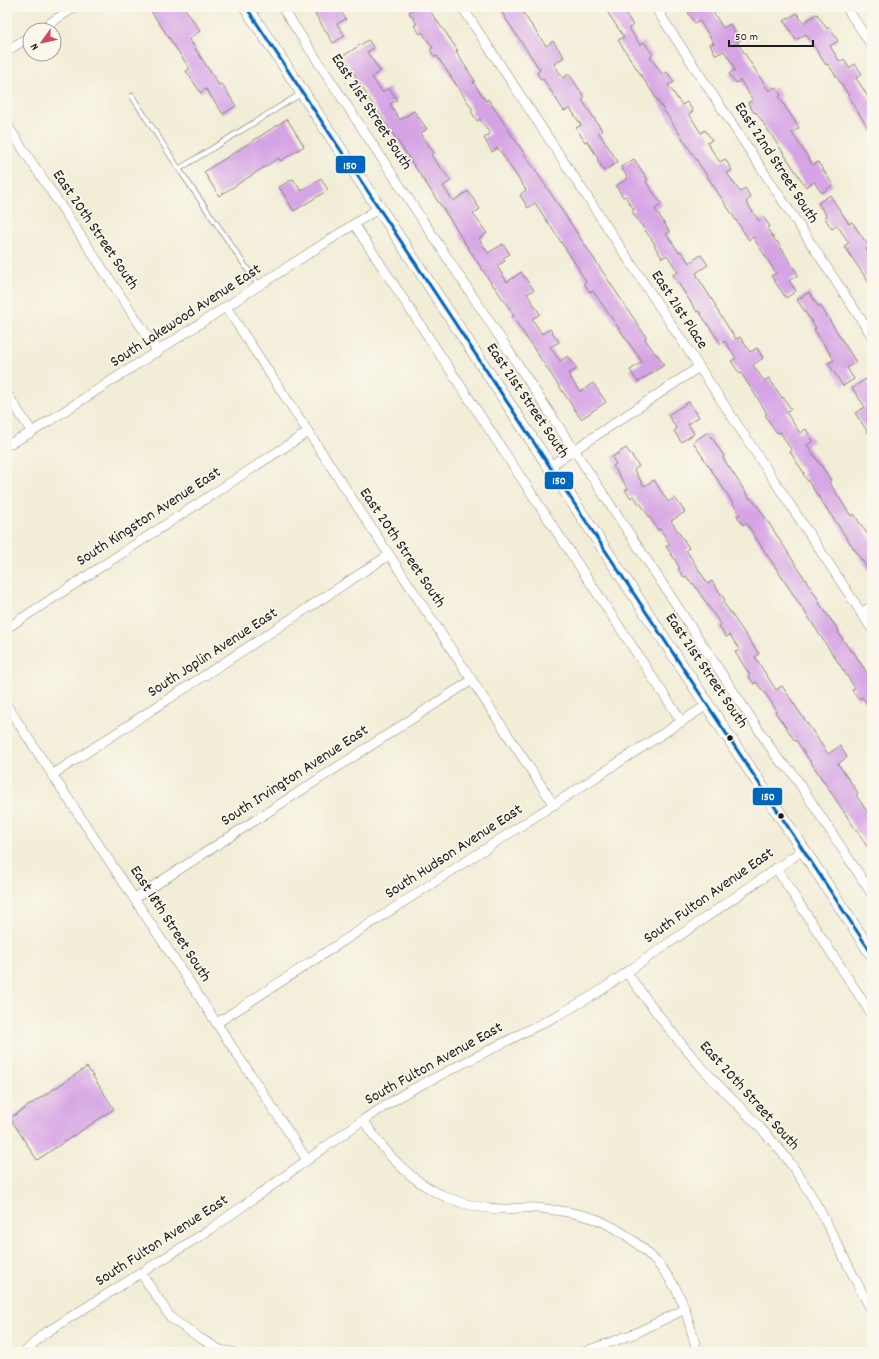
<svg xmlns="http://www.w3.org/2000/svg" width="879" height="1359" font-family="Dekko,sans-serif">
  <rect width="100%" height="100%" fill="#fbf7ec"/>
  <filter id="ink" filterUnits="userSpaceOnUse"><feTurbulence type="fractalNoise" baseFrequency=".025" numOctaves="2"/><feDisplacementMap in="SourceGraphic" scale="8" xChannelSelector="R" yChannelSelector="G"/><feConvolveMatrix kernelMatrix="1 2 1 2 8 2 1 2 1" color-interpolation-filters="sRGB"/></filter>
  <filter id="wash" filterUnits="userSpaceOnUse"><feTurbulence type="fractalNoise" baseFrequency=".012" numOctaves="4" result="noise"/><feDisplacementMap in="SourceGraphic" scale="16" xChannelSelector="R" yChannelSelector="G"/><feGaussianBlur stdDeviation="0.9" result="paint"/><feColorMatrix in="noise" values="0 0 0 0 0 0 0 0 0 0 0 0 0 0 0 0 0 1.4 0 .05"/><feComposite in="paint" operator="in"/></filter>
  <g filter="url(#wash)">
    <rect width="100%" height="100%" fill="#f2edd7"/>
    <g id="blocks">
      <g fill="#d6a4e5">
        <polygon points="148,7 184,7 200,31 189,39 219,85 222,84 236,106 223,114 206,89 201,93 186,71 190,69"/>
        <polygon points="311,7 338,7 346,19 337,24 345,36 333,43"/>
        <polygon points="416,7 427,7 446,33 458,51 456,52 475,81 473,82 486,101 488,99 646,337 645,339 656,355 657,354 664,365 638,382 630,370 642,362 593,291 590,292 584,283 586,281 578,269 579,269 535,203 528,208 520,195 526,190 498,148 492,152 484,138 490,134 480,119 477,121 471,111 473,110 437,56 435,57 430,50 433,48 422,32 420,34 414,25 417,24 409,12"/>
        <polygon points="500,7 519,7 546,46 553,41 564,57 554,64 563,78 569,74 585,98 582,100 602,130 599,133 618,162 604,171 597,159 598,158 587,141 585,142 576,128 581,125 570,108 564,111 543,79 541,80 537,73 540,70 502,13 503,12"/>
        <polygon points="604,7 621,7 633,25 629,28 640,45 644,42 653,55 650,57 663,75 667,72 674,82 668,85 682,105 687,102 693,111 689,114 701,133 705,130 712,140 707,143 720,162 725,159 732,170 727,173 740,192 745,188 751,198 746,202 759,221 763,217 770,226 767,228 776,242 777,241 798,275 789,281 796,291 786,298 771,276 776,273 753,237 749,240 618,40 624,37"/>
        <polygon points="697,7 710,7 723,28 730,24 740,40 737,42 769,91 775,87 781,95 779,97 799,128 792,133 813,165 818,162 833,185 822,193 814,182 806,187 756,112 754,113 748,103 753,100 740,80 736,83 729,74 735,70 733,67 734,66 724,51 716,55 710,45 714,43 699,20 695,23 688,13"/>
        <polygon points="797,13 803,23 817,14 827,29 829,27 838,41 830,46 840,62 844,59 849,68 855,64 862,74 856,78 872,103 872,134 849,98 850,97 828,64 826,65 806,34 796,40 784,21"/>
        <polygon points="368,40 374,48 367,52 380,71 372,77 382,92 389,88 397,100 390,104 400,120 414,111 427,129 421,133 434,153 431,155 451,181 443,186 453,201 468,191 480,209 473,214 487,233 479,239 488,253 503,244 510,254 503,258 505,261 497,266 507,282 521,272 534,290 527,294 540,314 532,319 542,334 550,329 559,342 550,347 560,361 568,356 577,369 568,374 580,392 593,383 606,402 581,419 512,316 514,315 494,286 493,286 459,234 460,234 370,100 343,56"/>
        <polygon points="287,119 304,146 281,161 279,158 219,196 204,172"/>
        <polygon points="634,159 648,180 646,182 662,204 655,209 670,232 666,234 679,252 681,251 689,263 701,255 708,265 696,273 698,276 697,276 716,306 715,307 736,339 740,337 750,352 757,348 763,358 753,365 764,381 769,378 782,398 783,397 791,409 786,412 800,433 806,429 813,441 807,445 831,480 829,482 851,516 854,514 872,541 872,575 803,474 804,473 790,452 792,451 780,432 777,433 765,415 767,414 762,405 741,373 740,374 731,361 736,358 725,341 721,344 702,316 699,311 697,312 673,275 678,272 667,255 662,258 654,245 655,244 632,212 634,210 625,196 623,197 616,186 628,178 621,167"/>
        <polygon points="321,178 328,190 294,211 279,187 293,179 301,191"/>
        <polygon points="830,195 849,224 852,222 869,247 866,249 872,259 872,287 844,246 849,243 837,225 832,229 824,217 827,216 818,203"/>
        <polygon points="809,292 818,306 820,305 856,362 847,368 854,379 843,386 828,363 834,360 814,329 816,328 797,300"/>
        <polygon points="866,379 872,389 872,438 855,413 865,407 852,388"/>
        <polygon points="689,402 699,417 688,424 694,434 681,442 674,431 677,429 668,415"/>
        <polygon points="708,432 724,456 723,458 750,499 751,498 757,505 820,602 819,603 839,631 838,632 851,652 853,651 872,681 872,711 862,697 858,699 852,690 855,688 847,676 746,523 743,525 737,516 740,514 693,442"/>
        <polygon points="626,448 639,466 634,470 644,486 654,480 668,502 675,498 685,512 671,521 689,548 686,550 708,584 712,581 725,600 723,602 759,654 755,657 776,690 782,686 828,754 840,746 847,757 838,764 858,793 856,795 872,819 872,854 796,740 795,741 787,729 775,712 777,711 763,690 762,690 756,682 754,684 748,676 750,675 735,652 740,650 730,635 726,637 719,627 721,625 693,583 692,584 686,576 684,577 678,569 680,568 666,546 670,544 660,529 658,530 640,503 639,504 634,496 631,498 625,490 628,489 613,466 616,464 612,457"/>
        <polygon points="87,1067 114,1109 37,1160 10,1118"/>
      </g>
    </g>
  </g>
  <g filter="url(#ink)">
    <use href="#blocks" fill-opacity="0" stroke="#87847a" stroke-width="1"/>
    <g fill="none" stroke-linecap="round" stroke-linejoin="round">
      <defs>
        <g id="lane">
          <polyline points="7,9 11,7"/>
          <polyline points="132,96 179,169 259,286"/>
          <polyline points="179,169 302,93"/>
        </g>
        <g id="street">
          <polyline points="282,7 778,759 791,771 872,894"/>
          <polyline points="462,7 872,629"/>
          <polyline points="655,7 872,336"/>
          <polyline points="846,7 872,46"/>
          <polyline points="39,30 75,7"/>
          <polyline points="7,51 30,36"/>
          <polyline points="7,125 158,352"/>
          <polyline points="354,224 682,722"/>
          <polyline points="226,307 554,805"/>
          <polyline points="7,394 32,432"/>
          <polyline points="7,445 32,432 379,208"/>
          <polyline points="550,466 699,367"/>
          <polyline points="861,613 872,606"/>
          <polyline points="7,628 308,432"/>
          <polyline points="7,706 307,1160"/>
          <polyline points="52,775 389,555"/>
          <polyline points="776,868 872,1015"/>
          <polyline points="135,898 472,680"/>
          <path d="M626 972C649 1003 672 1034 697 1062 726 1096 761 1124 788 1160 822 1206 844 1261 872 1311"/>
          <polyline points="217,1023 707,705"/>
          <path d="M363 1120C384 1152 410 1182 446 1197 463 1204 484 1209 502 1209 513 1209 525 1207 536 1208 558 1210 583 1213 603 1222 633 1236 660 1261 676 1289 686 1308 692 1331 697 1352"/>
          <polyline points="141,1273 171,1318 200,1338 220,1350 232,1352"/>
          <polyline points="25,1352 42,1335 211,1229 363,1120 407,1092 562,1013 597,993 803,850"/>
          <polyline points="584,1352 636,1333 685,1309"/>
        </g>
        <polyline id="secondary" points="246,7 872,954"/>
      </defs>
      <use href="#lane" stroke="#87847a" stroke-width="6"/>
      <use href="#street" stroke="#87847a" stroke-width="10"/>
      <use href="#secondary" stroke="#87847a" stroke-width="14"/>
      <use href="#lane" stroke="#fff" stroke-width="4.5"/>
      <use href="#street" stroke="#fff" stroke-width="9"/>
      <use href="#secondary" stroke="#fff" stroke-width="13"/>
      <defs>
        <polyline id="bus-1" points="246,7 872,954"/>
      </defs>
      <use href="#bus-1" stroke="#fbf7ec" stroke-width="6"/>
      <use href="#bus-1" stroke="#0065bd" stroke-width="3"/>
    </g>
  </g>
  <g fill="#1c1c1c" stroke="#fbf7ec" stroke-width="1.5">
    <circle cx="730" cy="738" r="3.5"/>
    <circle cx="781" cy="816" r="3.5"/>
  </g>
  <g text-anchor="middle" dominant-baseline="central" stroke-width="3.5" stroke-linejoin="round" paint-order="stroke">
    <g font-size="16" fill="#1c1c1c" stroke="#fbf7ec">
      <text transform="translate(371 112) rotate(57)">East 21st Street South</text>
      <text transform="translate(776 163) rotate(57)">East 22nd Street South</text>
      <text transform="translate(95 230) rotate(56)">East 20th Street South</text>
      <text transform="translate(679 310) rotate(57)">East 21st Place</text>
      <text transform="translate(186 316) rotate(-33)">South Lakewood Avenue East</text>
      <text transform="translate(527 401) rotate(56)">East 21st Street South</text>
      <text transform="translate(149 517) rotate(-33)">South Kingston Avenue East</text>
      <text transform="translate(402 548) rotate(56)">East 20th Street South</text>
      <text transform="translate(213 653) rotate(-33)">South Joplin Avenue East</text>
      <text transform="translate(706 671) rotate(56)">East 21st Street South</text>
      <text transform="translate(295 776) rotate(-33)">South Irvington Avenue East</text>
      <text transform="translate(454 852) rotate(-33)">South Hudson Avenue East</text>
      <text transform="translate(709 896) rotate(-35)">South Fulton Avenue East</text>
      <text transform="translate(170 924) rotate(57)">East 18th Street South</text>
      <text transform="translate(434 1064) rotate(-29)">South Fulton Avenue East</text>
      <text transform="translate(749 1096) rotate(48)">East 20th Street South</text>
      <text transform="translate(162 1241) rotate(-33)">South Fulton Avenue East</text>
    </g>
  </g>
  <g stroke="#fbf7ec" stroke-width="1.5">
    <rect x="335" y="155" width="31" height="19" rx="4" fill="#0065bd"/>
    <rect x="544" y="471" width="30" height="19" rx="4" fill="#0065bd"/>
    <rect x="752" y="787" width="31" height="19" rx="4" fill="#0065bd"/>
  </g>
  <g font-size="11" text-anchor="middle" font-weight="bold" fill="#fff">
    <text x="350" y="169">150</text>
    <text x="559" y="484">150</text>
    <text x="768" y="800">150</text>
  </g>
  <rect width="879" height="1359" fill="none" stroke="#fbf7ec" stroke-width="24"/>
  <g transform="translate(42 42) rotate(237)"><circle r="19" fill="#fbf7ec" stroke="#a29f99"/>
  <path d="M0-3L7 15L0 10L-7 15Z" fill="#d1495b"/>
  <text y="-6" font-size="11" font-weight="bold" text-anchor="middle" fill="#1c1c1c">N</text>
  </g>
  <path d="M729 40v6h84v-6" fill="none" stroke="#1c1c1c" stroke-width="2"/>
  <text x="735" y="40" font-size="12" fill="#1c1c1c" stroke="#fbf7ec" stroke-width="3" paint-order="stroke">50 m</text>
</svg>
